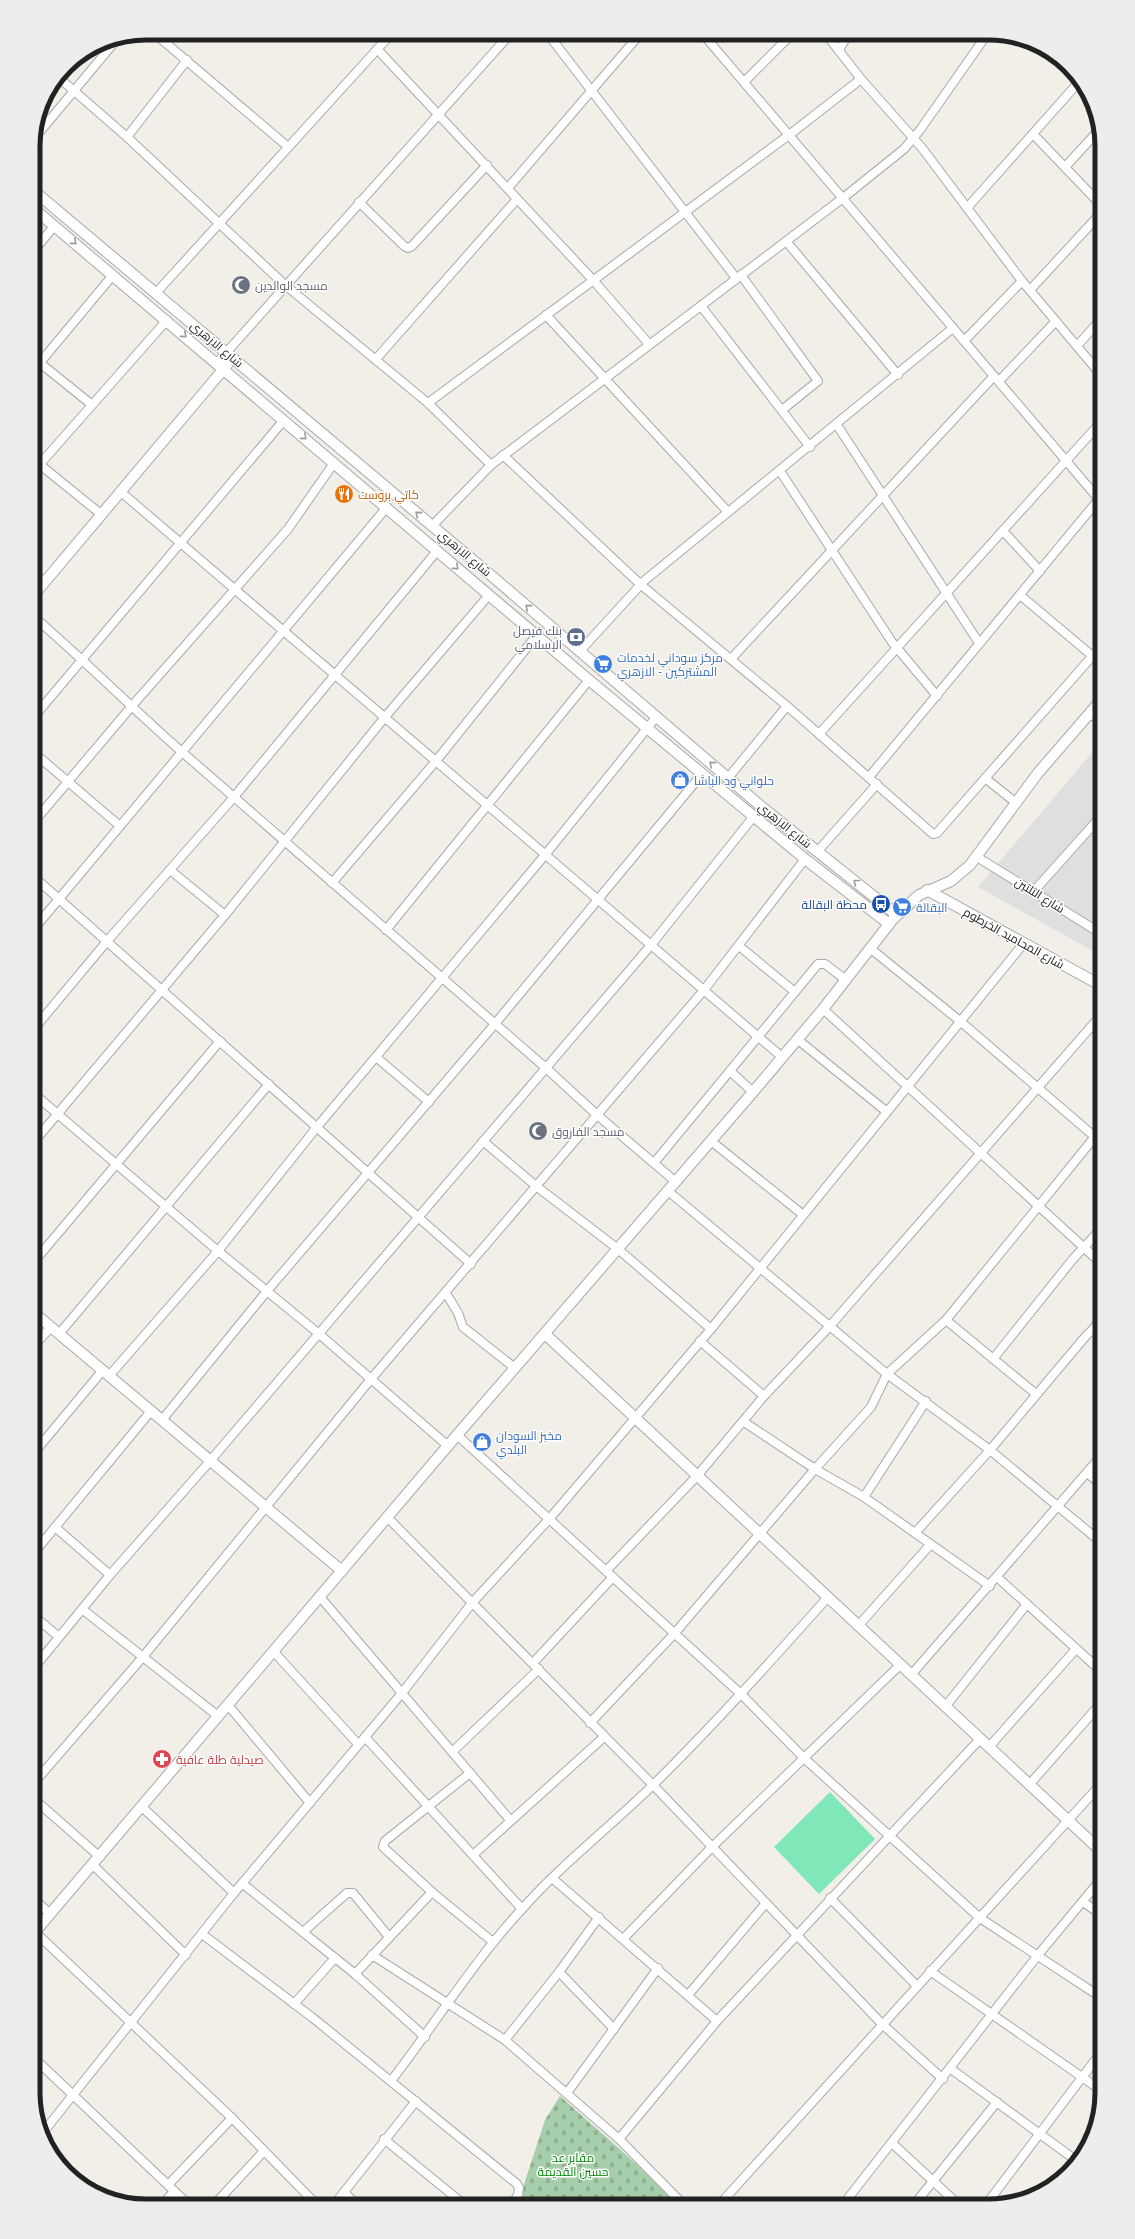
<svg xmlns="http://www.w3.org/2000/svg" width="1135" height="2239" font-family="Lato,Cairo,sans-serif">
  <defs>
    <pattern id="cemetery-stones" width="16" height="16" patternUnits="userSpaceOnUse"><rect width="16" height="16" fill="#a7ceaa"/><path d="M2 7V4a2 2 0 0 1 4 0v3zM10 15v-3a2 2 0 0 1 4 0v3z" fill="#8fb192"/></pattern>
  </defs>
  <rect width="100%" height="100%" fill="#f2eee8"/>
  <polygon fill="#e0dfdf" points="1102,741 1102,956 978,887"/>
  <path fill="url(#cemetery-stones)" d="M560 2096C600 2132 642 2167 679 2206H517L545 2120Z"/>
  <polygon fill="#80e7b9" points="830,1792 875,1839 819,1894 774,1847"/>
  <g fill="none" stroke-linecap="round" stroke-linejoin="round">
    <defs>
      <g id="minor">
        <polyline points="154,33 287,146"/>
        <polyline points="547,33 736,278"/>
        <polyline points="702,33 1102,503"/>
        <polyline points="825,33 861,79 922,148 1022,281 1102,376"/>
        <polyline points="377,49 593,280 649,344"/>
        <polyline points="839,50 849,33"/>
        <polyline points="58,77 127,137 285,285 428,403 491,465"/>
        <polyline points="744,82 793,33"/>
        <polyline points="1033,134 1102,206"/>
        <polyline points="127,137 187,60"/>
        <polyline points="33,140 118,38"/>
        <polyline points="1065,167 1099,130"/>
        <polyline points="508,188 641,33"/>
        <polyline points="359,202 404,246 408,248 412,246 487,165"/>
        <polyline points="967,208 1078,83"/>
        <polyline points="786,241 898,375"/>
        <polyline points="33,252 54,226"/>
        <polyline points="741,275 818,381 782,410"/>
        <polyline points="1030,290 1102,212"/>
        <polyline points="156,293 392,33"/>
        <polyline points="701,306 810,447"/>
        <polyline points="546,315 728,512"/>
        <polyline points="964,341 1022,281"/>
        <polyline points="1077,346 1102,318"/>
        <polyline points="376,359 517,199"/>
        <polyline points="40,363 91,404"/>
        <polyline points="217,363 511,33"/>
        <polyline points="33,371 113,275"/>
        <polyline points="999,381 1056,321"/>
        <polyline points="428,403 789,135 861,79"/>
        <polyline points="837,425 979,643"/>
        <polyline points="503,455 640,584 787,706 933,834 937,833 1102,645"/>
        <polyline points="33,459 102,515"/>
        <polyline points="780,471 892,642 937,696"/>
        <polyline points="33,472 167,320"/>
        <polyline points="121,492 782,1057"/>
        <polyline points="432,526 491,465 843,198 904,149 920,130 988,33"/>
        <polyline points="1003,531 1040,571"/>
        <polyline points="1020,595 1102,664"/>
        <path d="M33 616C84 660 132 708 182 752L546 1068 596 1114 676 1182"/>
        <polyline points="580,651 644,581 953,328"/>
        <polyline points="731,659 994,376"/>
        <polyline points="1089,713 1102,722"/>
        <polyline points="33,718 284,420"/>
        <polyline points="819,734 1102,421"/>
        <polyline points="33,752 120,826"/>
        <polyline points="869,777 1099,499"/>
        <polyline points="728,778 787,706"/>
        <polyline points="985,778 1015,802"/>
        <polyline points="33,823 131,707 288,529 334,463"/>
        <polyline points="817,852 877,784"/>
        <polyline points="977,857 1102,934"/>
        <polyline points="170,870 225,915"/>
        <polyline points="33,876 471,1264"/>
        <polyline points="332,883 436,761 537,635"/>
        <polyline points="1034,891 1102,815"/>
        <polyline points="33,930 387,507"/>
        <polyline points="386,930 589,680"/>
        <polyline points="739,946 795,992"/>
        <polyline points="871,949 960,1021 1102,1143"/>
        <polyline points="823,1009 1102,1264"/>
        <polyline points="33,1030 108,940 234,797 437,551"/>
        <polyline points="797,1039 887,1112"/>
        <polyline points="376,1057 429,1102"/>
        <polyline points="730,1071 753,1092"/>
        <polyline points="33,1093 218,1251 318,1333 448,1446"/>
        <polyline points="483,1141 536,1186 618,1249 711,1329"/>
        <polyline points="711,1141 802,1214"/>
        <polyline points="33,1143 225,915 385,717 489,595"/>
        <polyline points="654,1163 818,964 825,964 846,980"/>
        <polyline points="668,1191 887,1374 990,1450 1102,1543"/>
        <polyline points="33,1263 220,1041"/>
        <polyline points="446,1293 458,1313 463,1327 515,1368"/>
        <polyline points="946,1320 1036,1394"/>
        <polyline points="1095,1326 1102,1332"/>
        <polyline points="59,1334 269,1084"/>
        <polyline points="700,1341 764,1396"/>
        <polyline points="33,1347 51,1327"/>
        <polyline points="993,1359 1073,1259 1102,1228"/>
        <polyline points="109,1376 218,1251 317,1127 545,855 657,716"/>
        <polyline points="162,1420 267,1291 494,1025 702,774"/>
        <polyline points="744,1422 815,1469 864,1497 990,1586"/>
        <polyline points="457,1435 742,1695 805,1759 980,1918 1102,1998"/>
        <polyline points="33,1454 103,1370"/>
        <polyline points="1087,1473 1102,1485"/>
        <polyline points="864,1497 926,1401"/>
        <polyline points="387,1517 653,1785 882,2024 943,2079"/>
        <polyline points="55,1527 110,1575"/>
        <polyline points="915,1533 990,1450 1085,1337 1102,1320"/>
        <polyline points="33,1554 151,1411"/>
        <polyline points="606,1571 697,1476 764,1396 829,1327 1102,1014"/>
        <polyline points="997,1577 1102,1672"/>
        <polyline points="321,1598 510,1820"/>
        <polyline points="82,1609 218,1716"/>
        <polyline points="33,1615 59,1637"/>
        <polyline points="858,1626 930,1545"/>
        <polyline points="274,1652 358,1744"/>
        <polyline points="533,1663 613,1577"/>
        <polyline points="33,1669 110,1575 210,1461 651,945 754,816"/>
        <polyline points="911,1675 1102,1455"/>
        <polyline points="228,1705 310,1803"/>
        <polyline points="945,1707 1027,1604"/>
        <polyline points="590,1723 674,1634 815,1469 871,1407 887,1374 946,1320 1102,1128"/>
        <polyline points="365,1737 522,1909"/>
        <polyline points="989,1747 1076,1649"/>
        <polyline points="452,1752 539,1669"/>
        <polyline points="470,1773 385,1841 383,1847 432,1892 493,1942"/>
        <polyline points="33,1784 142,1658 371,1379 704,990 805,859"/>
        <polyline points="1029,1785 1102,1702"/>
        <polyline points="33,1798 100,1857"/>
        <polyline points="142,1807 234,1893"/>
        <polyline points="473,1855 604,1737"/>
        <polyline points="93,1865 186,1955"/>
        <polyline points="552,1878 717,2021"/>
        <polyline points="243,1884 355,1974 425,2037"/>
        <polyline points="33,1898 50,1914"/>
        <polyline points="830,1898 917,1986"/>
        <polyline points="1083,1902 1102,1915"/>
        <polyline points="35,1932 232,2118 318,2206"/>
        <polyline points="303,1932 347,1893 353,1893 389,1937"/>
        <polyline points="202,1934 313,2018 517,2184 519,2188 518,2195 511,2206"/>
        <polyline points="624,1938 711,1848 900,1665"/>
        <polyline points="372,1955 505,2040 619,2139 685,2206"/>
        <polyline points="930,1971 1102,2091"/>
        <polyline points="559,1972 614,2029"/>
        <polyline points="355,1974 432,1892"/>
        <polyline points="688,1995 766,1903"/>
        <polyline points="294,2004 335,1958"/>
        <polyline points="505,2040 559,1972 599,1917"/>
        <polyline points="33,2057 190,2206"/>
        <polyline points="951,2069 1077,2161"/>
        <path d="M391 2081C435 2024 473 1962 522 1909 562 1864 610 1827 653 1785 714 1725 771 1661 828 1597"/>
        <polyline points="567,2093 658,1968"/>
        <polyline points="41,2135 234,1893 402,1693 472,1603 550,1518 711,1329 1024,943"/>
        <polyline points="384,2139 466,2206"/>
        <polyline points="619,2139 717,2021 980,1739"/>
        <polyline points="892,2143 960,2206"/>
        <polyline points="168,2185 232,2118"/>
        <polyline points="344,2192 358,2206"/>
        <polyline points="161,2206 174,2191"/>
        <polyline points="213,2206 264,2151"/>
        <polyline points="333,2206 416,2101"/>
        <polyline points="718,2206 1102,1783"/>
        <polyline points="842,2206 1038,1955 1102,1878"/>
        <polyline points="913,2206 997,2102"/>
        <polyline points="985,2206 1102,2051"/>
      </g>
      <g id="tertiary">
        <polyline points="33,190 493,577 763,808 897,915"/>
        <polyline points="33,208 589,680 805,859 889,924"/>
        <polyline points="33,596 227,365"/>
        <polyline points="927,890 1102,986"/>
        <polyline points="33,1312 342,1571"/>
        <polyline points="545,1334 1102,1852"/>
        <polyline points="33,1934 457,1435 753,1092 823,1009 893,919 919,895 951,881 970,865 1038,773 1102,699"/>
      </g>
    </defs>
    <use href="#minor" stroke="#a9a9a9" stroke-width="10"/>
    <use href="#tertiary" stroke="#a9a9a9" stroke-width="12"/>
    <use href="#minor" stroke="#fff" stroke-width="8"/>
    <use href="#tertiary" stroke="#fff" stroke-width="10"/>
  </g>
  <defs><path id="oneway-chevron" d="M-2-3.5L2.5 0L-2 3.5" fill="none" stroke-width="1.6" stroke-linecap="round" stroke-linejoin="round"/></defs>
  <g stroke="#9c9c9c">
    <use href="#oneway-chevron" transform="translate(74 242) rotate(40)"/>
    <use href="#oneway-chevron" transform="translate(184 335) rotate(40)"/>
    <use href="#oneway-chevron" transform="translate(304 437) rotate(41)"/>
    <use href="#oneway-chevron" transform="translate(418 514) rotate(-140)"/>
    <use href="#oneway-chevron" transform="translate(456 567) rotate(40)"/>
    <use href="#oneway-chevron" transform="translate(528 607) rotate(-140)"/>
    <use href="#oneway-chevron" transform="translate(712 764) rotate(-139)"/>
    <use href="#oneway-chevron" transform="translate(856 882) rotate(-142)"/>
  </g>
  <defs>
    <symbol id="mosque-disc" viewBox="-11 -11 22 22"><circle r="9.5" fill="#6b7280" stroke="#fff"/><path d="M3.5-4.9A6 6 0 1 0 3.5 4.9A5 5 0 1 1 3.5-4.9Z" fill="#fff"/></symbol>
    <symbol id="restaurant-disc" viewBox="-11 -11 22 22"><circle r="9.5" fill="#e8710a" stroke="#fff"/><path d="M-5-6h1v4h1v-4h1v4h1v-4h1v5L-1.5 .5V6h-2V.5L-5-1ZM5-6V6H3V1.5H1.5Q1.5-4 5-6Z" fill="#fff"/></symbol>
    <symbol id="bank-disc" viewBox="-11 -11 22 22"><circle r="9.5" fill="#5c6f8a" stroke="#fff"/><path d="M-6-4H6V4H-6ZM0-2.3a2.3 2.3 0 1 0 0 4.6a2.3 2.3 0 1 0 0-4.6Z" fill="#fff"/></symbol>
    <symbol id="supermarket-disc" viewBox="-11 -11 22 22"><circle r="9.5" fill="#3f7fe0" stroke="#fff"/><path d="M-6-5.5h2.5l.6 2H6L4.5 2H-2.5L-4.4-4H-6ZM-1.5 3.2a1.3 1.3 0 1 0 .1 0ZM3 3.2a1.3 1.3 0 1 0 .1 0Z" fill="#fff"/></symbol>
    <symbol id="shop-disc" viewBox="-11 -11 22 22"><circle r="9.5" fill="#3f7fe0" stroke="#fff"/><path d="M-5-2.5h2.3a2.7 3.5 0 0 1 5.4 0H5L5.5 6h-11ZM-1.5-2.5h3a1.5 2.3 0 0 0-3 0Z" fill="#fff"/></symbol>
    <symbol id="bus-disc" viewBox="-11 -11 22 22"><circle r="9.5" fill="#1a4fb4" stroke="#fff"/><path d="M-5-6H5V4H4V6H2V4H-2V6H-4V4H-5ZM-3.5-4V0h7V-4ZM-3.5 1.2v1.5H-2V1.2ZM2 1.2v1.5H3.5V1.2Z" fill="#fff"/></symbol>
    <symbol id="pharmacy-disc" viewBox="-11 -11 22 22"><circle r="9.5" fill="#e0444e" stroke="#fff"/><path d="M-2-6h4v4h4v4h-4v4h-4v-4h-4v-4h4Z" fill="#fff"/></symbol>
  </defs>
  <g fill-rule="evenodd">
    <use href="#mosque-disc" x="230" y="274" width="22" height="22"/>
    <use href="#restaurant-disc" x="333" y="483" width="22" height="22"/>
    <use href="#bank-disc" x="565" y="626" width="22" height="22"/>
    <use href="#supermarket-disc" x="592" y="653" width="22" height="22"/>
    <use href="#shop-disc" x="669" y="769" width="22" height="22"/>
    <use href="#bus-disc" x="870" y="893" width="22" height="22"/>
    <use href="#supermarket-disc" x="891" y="896" width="22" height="22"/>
    <use href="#mosque-disc" x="527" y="1120" width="22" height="22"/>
    <use href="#shop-disc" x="471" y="1431" width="22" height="22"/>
    <use href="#pharmacy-disc" x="151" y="1748" width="22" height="22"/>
  </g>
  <g text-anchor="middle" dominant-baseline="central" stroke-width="3" stroke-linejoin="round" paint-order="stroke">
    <g font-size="12" fill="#5b616d" stroke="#fff" text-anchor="start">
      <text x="255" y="285">مسجد الوالدين</text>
      <text x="552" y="1131">مسجد الفاروق</text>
    </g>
    <g font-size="12" fill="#222" stroke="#fff">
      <text transform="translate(217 344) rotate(40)">شارع الازهري</text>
      <text transform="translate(465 553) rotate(40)">شارع الازهري</text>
      <text transform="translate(785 825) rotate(39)">شارع الازهري</text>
      <text transform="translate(1040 895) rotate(32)">شارع التلتين</text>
      <text transform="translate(1014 938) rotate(29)">شارع المحاميد الخرطوم</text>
    </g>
    <g font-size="12" fill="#c56008" stroke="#fff" text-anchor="start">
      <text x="358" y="494">كاتي بروست</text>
    </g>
    <g font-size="12" fill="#4e5e75" stroke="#fff" text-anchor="end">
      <text x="562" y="630">بنك فيصل<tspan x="562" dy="14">الإسلامي</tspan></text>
    </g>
    <g font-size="12" fill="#366cbe" stroke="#fff" text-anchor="start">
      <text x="617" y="657">مركز سوداني لخدمات<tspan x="617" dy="14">المشتركين - الازهري</tspan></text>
      <text x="694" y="780">حلواني ود الباشا</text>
      <text x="916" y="907">البقالة</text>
      <text x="496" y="1435">مخبز السودان<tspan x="496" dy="14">البلدي</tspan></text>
    </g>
    <g font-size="12" fill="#164399" stroke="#fff" text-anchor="end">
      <text x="867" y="904">محطة البقالة</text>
    </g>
    <g font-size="12" fill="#be3a42" stroke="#fff" text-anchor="start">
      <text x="176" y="1759">صيدلية طلة عافية</text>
    </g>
    <g font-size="12" fill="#038706" stroke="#fff">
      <text x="573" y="2157">مقابر عد<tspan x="573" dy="14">حسين القديمة</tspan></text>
    </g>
  </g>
  <path d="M0 0H1135V2239H0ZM146 40H989A106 106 0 0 1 1095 146V2093A106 106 0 0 1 989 2199H146A106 106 0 0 1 40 2093V146A106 106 0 0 1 146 40Z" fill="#ededed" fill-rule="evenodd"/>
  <path fill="none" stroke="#222" stroke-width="5" d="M146 40H989A106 106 0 0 1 1095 146V2093A106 106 0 0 1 989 2199H146A106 106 0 0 1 40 2093V146A106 106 0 0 1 146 40Z"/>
</svg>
